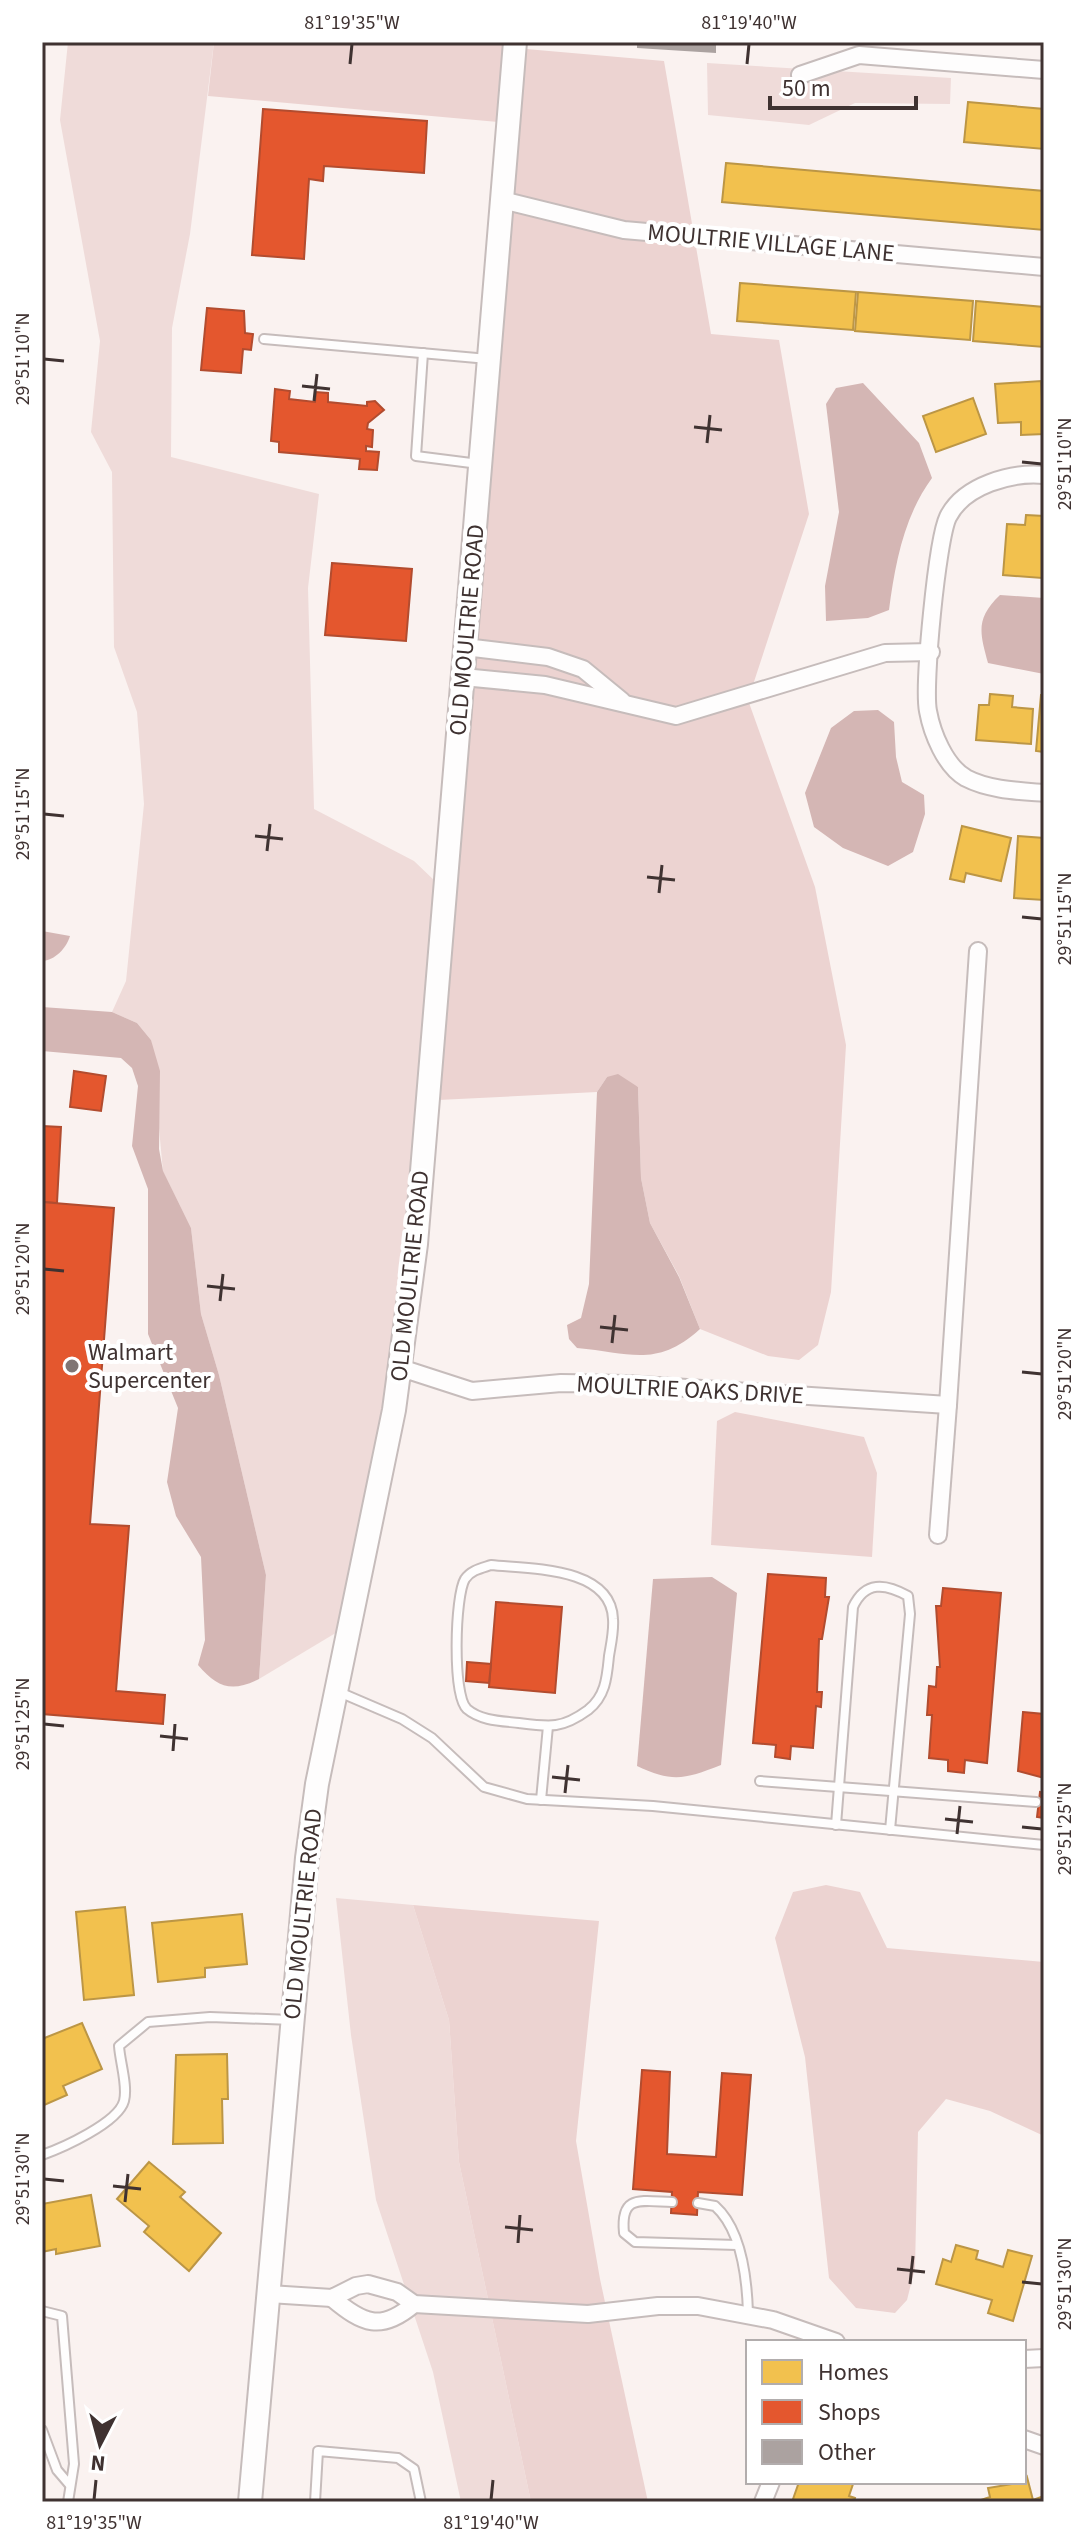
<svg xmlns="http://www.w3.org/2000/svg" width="1086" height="2544" font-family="'Source Sans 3',sans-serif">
  <rect width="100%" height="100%" fill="#faf2f0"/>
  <g fill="#efdbd9">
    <polygon points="68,42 214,42 190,234 172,328 171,457 319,494 308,588 314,809 414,861 436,882 407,1243 385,1408 339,1631 259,1679 266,1575 219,1375 201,1314 191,1228 163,1172 151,1040 137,1023 112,1012 126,981 144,804 137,712 114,647 112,472 91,432 100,341 60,120"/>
    <polygon points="707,63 951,78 950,104 855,103 809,125 708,115"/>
    <polygon points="336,1898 413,1905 449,2020 459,2162 531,2502 461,2502 433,2372 376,2200 351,2035"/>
  </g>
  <g fill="#ecd3d1">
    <polygon points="214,42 505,42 498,122 208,96"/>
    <polygon points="526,49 664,61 711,334 779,340 809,514 748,700 815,887 846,1045 831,1292 818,1345 799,1360 768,1356 700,1329 679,1276 650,1223 641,1178 638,1087 607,1077 597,1092 438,1100"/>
    <polygon points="735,1412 864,1437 877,1473 872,1557 711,1545 717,1421"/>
    <polygon points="826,1885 860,1892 887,1948 1044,1962 1044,2136 990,2111 946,2099 918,2132 915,2268 907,2300 895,2313 856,2308 829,2278 805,2057 775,1938 793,1892"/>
    <polygon points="413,1905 599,1921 576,2141 600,2279 648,2502 531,2502 459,2162 449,2020"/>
  </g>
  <g fill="#d4b6b4">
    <path d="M863 383 919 443 932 478C904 516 895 564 889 610L868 618 826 621 825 586 839 512 826 404 836 388Z"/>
    <path d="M1000 595 1044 598V674L988 663C980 633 975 619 1000 595Z"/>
    <polygon points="878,710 894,722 896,757 902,782 924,795 925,814 913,852 888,866 843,848 814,827 805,793 831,728 854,711"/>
    <path d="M42 931 70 936C66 949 55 960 42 961Z"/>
    <path d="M42 1007 112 1012 137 1023 151 1040 160 1071 159 1149 163 1171 191 1228 201 1314 219 1375 266 1575 259 1679C231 1693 217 1687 198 1665L205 1640 201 1557 176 1516 167 1482 178 1408 148 1334V1189L132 1146 138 1086 132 1068 121 1058 42 1051Z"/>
    <path d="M618 1074 638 1087 641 1178 650 1223 679 1277 700 1329C657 1368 631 1353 577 1348L569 1339 567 1325 581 1318 589 1284 597 1092 607 1077Z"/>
    <path d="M712 1577 737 1593 721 1765C685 1779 673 1783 637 1766L653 1579Z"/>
  </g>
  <g fill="#f2c14e" stroke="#bc9645" stroke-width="2">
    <polygon points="968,102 1044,109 1044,149 964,142"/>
    <polygon points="726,163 1044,191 1044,230 722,202"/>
    <polygon points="740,283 856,292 853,330 737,321"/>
    <polygon points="858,292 973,301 970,340 855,331"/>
    <polygon points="976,301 1044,307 1044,347 973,341"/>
    <polygon points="1041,381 1044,434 1021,435 1021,422 998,423 995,384"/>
    <polygon points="973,398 986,434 936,452 923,416"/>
    <polygon points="1026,515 1044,516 1042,578 1003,575 1007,524 1025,525"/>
    <polygon points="990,694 1013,696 1012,707 1033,709 1031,744 976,740 979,705 989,705"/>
    <polygon points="1041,695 1044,695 1044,752 1036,751"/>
    <polygon points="962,826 1011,838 1001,881 966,873 964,882 950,879"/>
    <polygon points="1018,836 1044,838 1044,900 1014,898"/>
    <polygon points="125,1907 134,1995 84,2000 76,1912"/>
    <polygon points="242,1914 247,1964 205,1968 205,1977 158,1982 152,1923"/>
    <polygon points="82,2023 102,2069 63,2086 67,2095 42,2106 42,2039"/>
    <polygon points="227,2054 228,2099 222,2099 223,2143 173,2144 176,2055"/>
    <polygon points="149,2162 185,2192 180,2197 221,2233 189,2271 144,2232 149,2226 117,2199"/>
    <polygon points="91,2195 100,2246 56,2254 56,2249 42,2252 42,2204"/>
    <polygon points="956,2245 978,2251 976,2259 1003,2267 1008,2250 1032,2256 1013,2321 988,2313 992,2300 936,2284 943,2259 951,2262"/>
    <polygon points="1027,2477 1033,2500 1041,2497 1043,2502 975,2502 990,2497 988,2488 1024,2482"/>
    <polygon points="799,2482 848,2482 853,2484 849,2496 855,2498 854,2502 792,2502"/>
  </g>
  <g fill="#e4572e" stroke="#b24c2f" stroke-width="2">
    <polygon points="263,109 427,121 424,173 324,166 323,181 309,179 304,259 252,255"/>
    <polygon points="207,308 244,311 245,333 253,334 251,350 243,349 241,373 201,370"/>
    <polygon points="275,389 290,391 289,399 315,402 316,392 328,393 328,402 367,406 367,402 375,401 384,410 368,423 367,429 373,430 372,447 366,446 366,451 379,452 377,470 359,469 360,459 279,452 279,442 271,441"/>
    <polygon points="332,563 412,569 406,641 325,635"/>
    <polygon points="74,1071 106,1076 101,1111 70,1107"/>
    <polygon points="42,1126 61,1127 57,1203 42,1202"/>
    <polygon points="42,1202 114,1208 90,1524 129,1526 116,1691 165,1695 163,1724 42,1714"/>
    <polygon points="768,1574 826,1578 825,1597 829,1597 822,1639 819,1639 817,1692 822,1692 821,1707 816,1706 813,1748 791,1746 790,1759 775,1757 776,1745 753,1743"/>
    <polygon points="943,1588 1001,1593 987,1763 965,1760 964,1773 948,1771 948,1760 929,1758 932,1715 927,1715 929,1686 936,1687 937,1667 940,1667 936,1606 941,1606"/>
    <polygon points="496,1602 562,1607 555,1693 489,1687"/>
    <polygon points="467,1662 491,1664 489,1683 466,1681"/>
    <polygon points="1023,1712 1044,1714 1044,1778 1018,1771"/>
    <polygon points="1040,1792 1044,1793 1044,1818 1037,1817"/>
    <polygon points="642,2070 670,2072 667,2154 716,2157 722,2073 751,2075 742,2195 698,2192 697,2215 671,2213 672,2192 633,2189"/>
  </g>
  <polygon fill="#aba2a0" points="637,42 716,42 716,53 637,48"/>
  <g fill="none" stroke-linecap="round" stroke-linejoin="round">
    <defs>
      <g id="lane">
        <polyline points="264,339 488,359"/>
        <polyline points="423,353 416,456 479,464"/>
        <path d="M491 1565C528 1569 611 1566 613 1619 614 1631 611 1644 609 1656 607 1676 606 1696 588 1710 562 1729 550 1727 519 1723 502 1721 481 1721 467 1709 452 1695 455 1595 465 1579 471 1570 482 1568 491 1565Z"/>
        <polyline points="339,1692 402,1719 432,1738 484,1787 527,1799 653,1806 1044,1845"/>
        <polyline points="760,1781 1036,1802"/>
        <polyline points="541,1800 548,1726"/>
        <path d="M836 1825 853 1607C865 1581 885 1583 908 1596L910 1614 890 1830"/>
        <path d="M42 2155C62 2148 118 2123 124 2101 128 2086 120 2062 119 2046L148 2022 210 2017 292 2020"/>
        <path d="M672 2202C641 2201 620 2194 624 2233L635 2242 737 2245"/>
        <path d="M698 2203 715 2206C742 2230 747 2279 748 2313"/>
        <polyline points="42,2311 62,2316 74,2464 68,2502"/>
        <polyline points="42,2430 57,2470 69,2484"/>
        <polyline points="315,2502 318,2451 398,2458 414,2469 421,2502"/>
      </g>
      <g id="street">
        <polyline points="800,75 859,55 1044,70"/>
        <polyline points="502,200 624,230 1044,267"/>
        <path d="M1044 475C1012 472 964 485 948 517 937 540 923 686 928 711 932 733 945 766 966 778 989 790 1019 791 1044 793"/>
        <polyline points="465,647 548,657 583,669 622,701"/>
        <polyline points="463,677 545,685 676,716 885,653 931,652"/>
        <polyline points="401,1368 472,1391 561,1383 626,1384 948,1405 978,951"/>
        <polyline points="938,1535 948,1405"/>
        <polyline points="269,2294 332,2298 356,2286 368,2284 397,2292 414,2304 588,2314 658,2306 698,2306 773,2320 836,2342"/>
        <path d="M332 2298C363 2324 381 2332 414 2304"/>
        <polyline points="1024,2359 1044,2358"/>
        <polyline points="1024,2439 1044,2446"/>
        <polyline points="763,2502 771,2482"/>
      </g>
      <polyline id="secondary" points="250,2502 307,1858 317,1784 394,1410 416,1244 515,42"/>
    </defs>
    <use href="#lane" stroke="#c6bcbb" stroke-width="12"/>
    <use href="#street" stroke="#c6bcbb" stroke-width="20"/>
    <use href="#secondary" stroke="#c6bcbb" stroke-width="26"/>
    <use href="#lane" stroke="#fefdfd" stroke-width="8"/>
    <use href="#street" stroke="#fefdfd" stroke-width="16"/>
    <use href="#secondary" stroke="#fefdfd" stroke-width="22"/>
  </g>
  <path fill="none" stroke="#3f3231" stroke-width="3" d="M350 64 352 44M747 64 749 44M44 359 64 361M302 386 330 389M314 401 317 374M694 427 722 430M707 443 710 415M1022 462 1042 464M44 814 64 816M255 836 283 839M267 851 270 824M647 877 675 880M659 893 662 865M1022 917 1042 919M44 1269 64 1271M207 1286 235 1289M220 1301 223 1274M600 1327 628 1330M612 1343 615 1315M1022 1372 1042 1374M44 1724 64 1726M160 1736 188 1739M173 1751 175 1724M552 1777 580 1780M565 1793 568 1765M945 1819 973 1822M1022 1827 1042 1829M957 1834 960 1806M44 2179 64 2181M113 2186 141 2189M125 2202 128 2174M505 2227 533 2230M518 2243 520 2215M897 2269 925 2272M1022 2282 1042 2284M910 2284 913 2256M94 2500 96 2480M491 2500 493 2480"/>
  <circle fill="#807574" stroke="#fff" stroke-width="3" cx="72" cy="1366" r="8"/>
  <g text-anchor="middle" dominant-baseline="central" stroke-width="8" stroke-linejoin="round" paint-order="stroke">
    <g font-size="24" fill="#3f3231" stroke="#fff">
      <text transform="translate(771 243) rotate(5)">MOULTRIE VILLAGE LANE</text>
      <text transform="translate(467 630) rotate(-85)">OLD MOULTRIE ROAD</text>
      <text transform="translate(410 1276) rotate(-84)">OLD MOULTRIE ROAD</text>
      <text transform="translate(690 1390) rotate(3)">MOULTRIE OAKS DRIVE</text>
      <text transform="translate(303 1914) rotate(-84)">OLD MOULTRIE ROAD</text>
    </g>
    <g font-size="24" fill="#3f3231" stroke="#fff" text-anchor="start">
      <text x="88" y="1352">Walmart<tspan x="88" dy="28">Supercenter</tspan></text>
    </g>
  </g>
  <rect width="1086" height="2544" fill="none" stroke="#ffffff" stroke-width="88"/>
  <rect x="746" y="2340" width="280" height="144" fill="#ffffff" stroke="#b2adad" stroke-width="2"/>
  <rect x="762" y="2360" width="40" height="24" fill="#f2c14e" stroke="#b2adad" stroke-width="2"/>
  <text x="818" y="2380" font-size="24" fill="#3f3231">Homes</text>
  <rect x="762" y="2400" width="40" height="24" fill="#e4572e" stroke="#b2adad" stroke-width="2"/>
  <text x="818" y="2420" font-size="24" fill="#3f3231">Shops</text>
  <rect x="762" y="2440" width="40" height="24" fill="#aba2a0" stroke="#b2adad" stroke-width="2"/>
  <text x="818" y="2460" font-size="24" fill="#3f3231">Other</text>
  <g transform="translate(100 2444) rotate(186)" stroke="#ffffff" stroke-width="6" paint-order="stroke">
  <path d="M0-6L14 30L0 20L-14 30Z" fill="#3f3231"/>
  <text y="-12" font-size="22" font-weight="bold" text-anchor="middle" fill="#3f3231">N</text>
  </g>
  <path d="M770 96v12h146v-12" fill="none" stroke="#3f3231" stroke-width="4"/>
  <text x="782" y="96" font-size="24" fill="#3f3231" stroke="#ffffff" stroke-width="6" paint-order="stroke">50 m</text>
  <rect x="44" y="44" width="998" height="2456" fill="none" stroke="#3f3231" stroke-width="3"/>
  <g font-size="20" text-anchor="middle" fill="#3f3231">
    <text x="352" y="29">81°19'35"W</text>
    <text x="749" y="29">81°19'40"W</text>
    <text transform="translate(22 359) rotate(-90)" y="7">29°51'10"N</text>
    <text transform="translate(1064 464) rotate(-90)" y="7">29°51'10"N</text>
    <text transform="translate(22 814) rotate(-90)" y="7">29°51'15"N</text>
    <text transform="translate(1064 919) rotate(-90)" y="7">29°51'15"N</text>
    <text transform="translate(22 1269) rotate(-90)" y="7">29°51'20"N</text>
    <text transform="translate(1064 1374) rotate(-90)" y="7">29°51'20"N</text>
    <text transform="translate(22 1724) rotate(-90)" y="7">29°51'25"N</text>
    <text transform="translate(1064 1829) rotate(-90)" y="7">29°51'25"N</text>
    <text transform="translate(22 2179) rotate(-90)" y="7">29°51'30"N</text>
    <text transform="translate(1064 2284) rotate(-90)" y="7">29°51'30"N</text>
    <text x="94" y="2529">81°19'35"W</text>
    <text x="491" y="2529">81°19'40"W</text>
  </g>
</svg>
